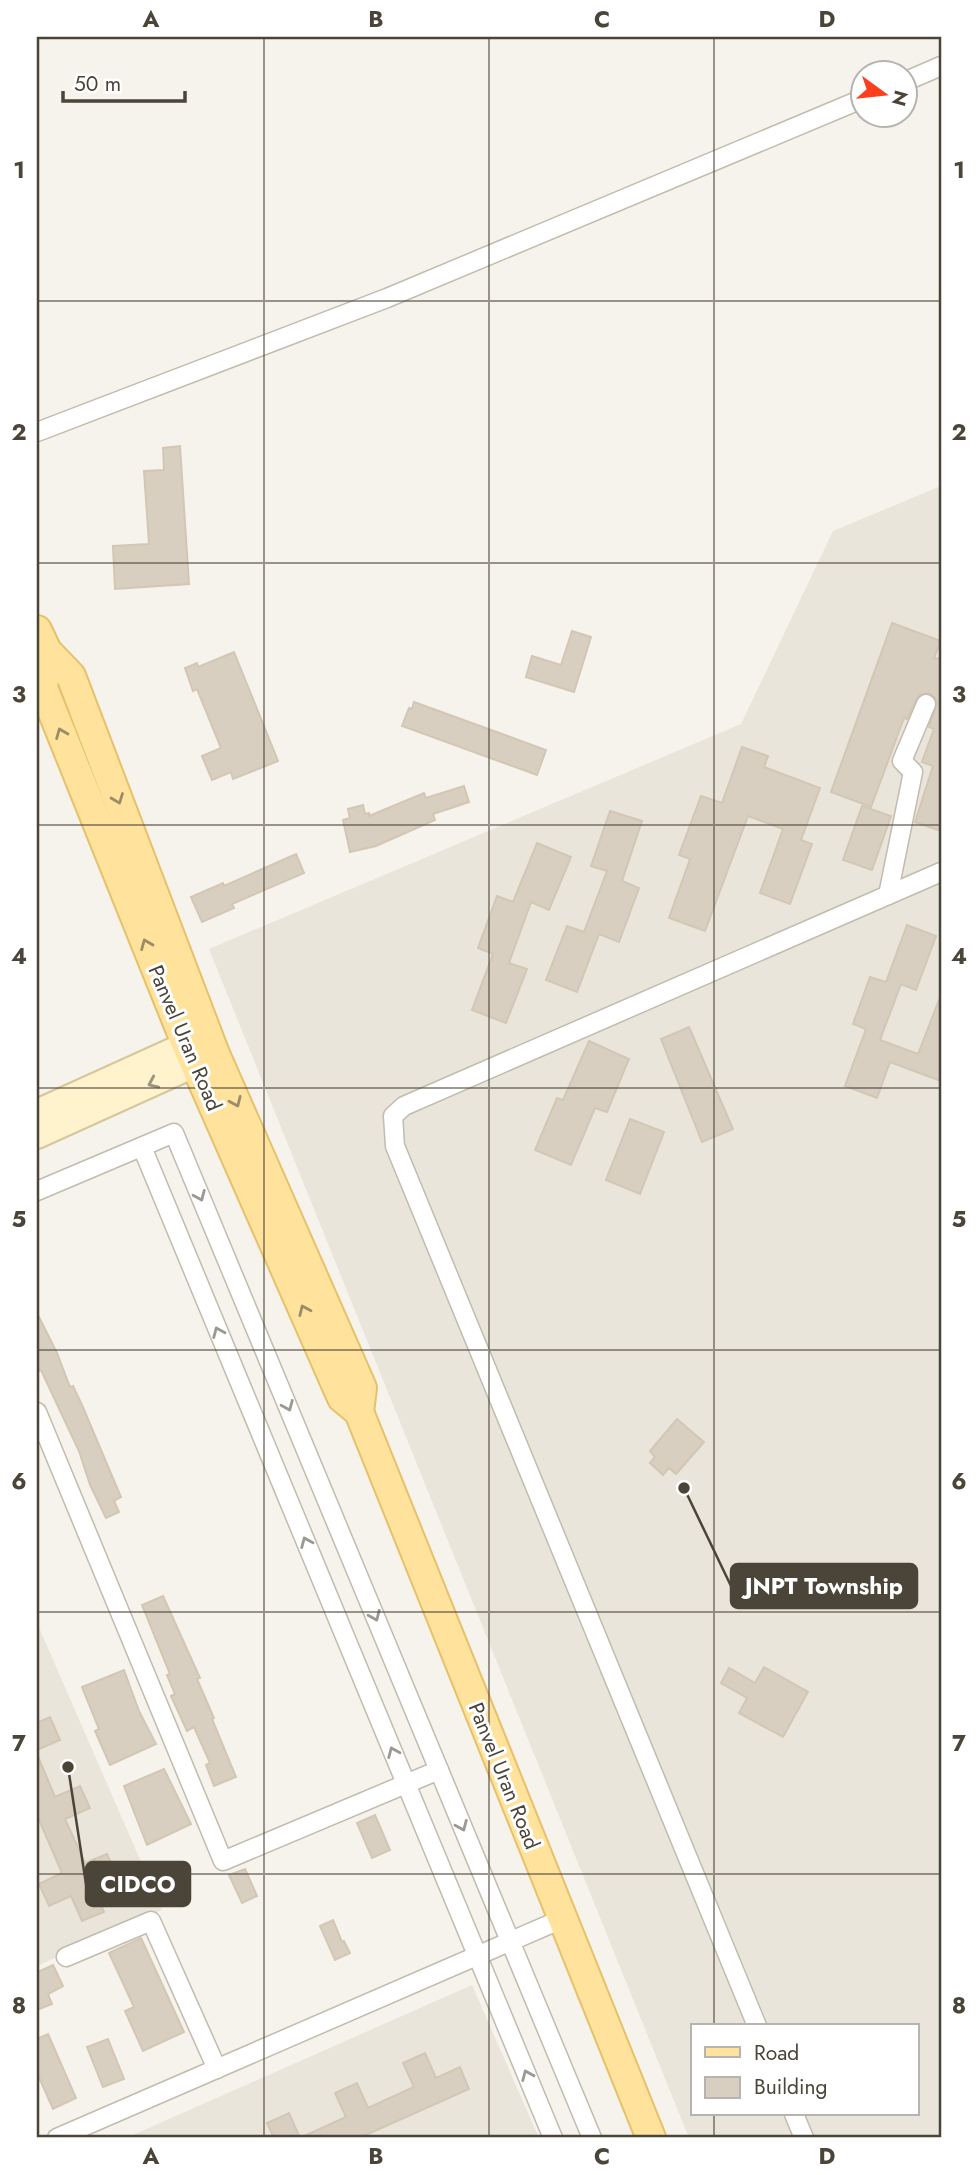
<svg xmlns="http://www.w3.org/2000/svg" width="978" height="2175" font-family="Jost,sans-serif">
  <rect width="100%" height="100%" fill="#f6f3ec"/>
  <g fill="#eae5da" fill-rule="evenodd">
    <path d="M941 486V2138H689L209 949 741 724 833 531ZM693 2026H917V2114H693Z"/>
    <polygon points="37,1623 162,1910 37,1966"/>
    <polygon points="472,1985 539,2138 126,2138"/>
  </g>
  <g fill="#d8cfc1" stroke="#d3c7b4" stroke-width="2">
    <polygon points="180,446 189,584 115,589 113,546 149,544 144,471 164,470 163,448"/>
    <polygon points="892,623 941,641 934,658 941,659 941,831 915,822 933,766 922,762 934,729 929,727 937,703 935,698 930,693 919,695 907,719 904,718 871,807 831,792"/>
    <polygon points="572,631 591,637 574,692 526,677 532,656 561,665"/>
    <polygon points="234,652 278,761 233,779 231,772 212,780 202,756 221,748 197,689 193,691 185,668 197,663 198,667"/>
    <polygon points="414,702 546,750 537,775 402,726 409,708 412,709"/>
    <polygon points="742,747 768,756 764,767 820,788 801,840 812,844 790,904 760,893 783,829 748,816 705,931 669,918 690,859 679,855 701,796 722,803"/>
    <polygon points="464,786 469,802 433,814 435,820 376,846 350,852 343,820 350,818 348,809 363,805 365,814 369,813 369,816 424,793 426,798"/>
    <polygon points="862,806 891,816 872,870 843,860"/>
    <polygon points="610,811 642,821 622,881 639,888 619,942 599,934 577,992 546,980 567,926 584,932 607,871 591,866"/>
    <polygon points="537,843 571,857 549,910 531,902 509,963 527,969 506,1023 472,1010 493,954 478,948 497,896 513,902"/>
    <polygon points="296,854 304,873 232,904 234,908 202,922 191,897 223,883 224,886"/>
    <polygon points="907,925 936,936 916,990 901,984 880,1040 918,1054 941,995 941,1081 890,1062 877,1098 845,1086 866,1029 853,1024 870,977 886,982"/>
    <polygon points="689,1027 733,1129 702,1142 661,1039"/>
    <polygon points="589,1041 629,1059 607,1112 595,1108 571,1165 535,1150 557,1098 563,1100"/>
    <polygon points="630,1119 664,1132 640,1194 606,1180"/>
    <polygon points="37,1313 57,1353 70,1387 73,1386 82,1405 121,1497 114,1501 119,1512 106,1518 90,1485 79,1451 62,1415 41,1370 37,1372"/>
    <polygon points="677,1419 704,1442 676,1474 669,1468 663,1475 650,1463 655,1457 650,1451"/>
    <polygon points="163,1596 200,1678 197,1679 214,1718 212,1719 236,1777 214,1786 206,1765 210,1763 194,1727 187,1731 171,1696 175,1694 167,1675 170,1674 142,1605"/>
    <polygon points="764,1667 808,1692 783,1737 739,1713 747,1698 721,1683 729,1668 755,1683"/>
    <polygon points="124,1670 139,1711 156,1744 110,1765 95,1731 99,1729 82,1687"/>
    <polygon points="50,1717 60,1740 37,1750 37,1723"/>
    <polygon points="37,1754 55,1797 80,1786 90,1808 65,1819 85,1863 107,1854 117,1876 93,1886 104,1912 82,1921 71,1896 49,1906 39,1884 62,1873 37,1815"/>
    <polygon points="164,1769 191,1824 147,1845 124,1786"/>
    <polygon points="375,1815 390,1850 372,1858 357,1823"/>
    <polygon points="245,1869 257,1896 242,1903 229,1875"/>
    <polygon points="333,1920 342,1942 344,1941 350,1953 335,1960 320,1926"/>
    <polygon points="141,1938 184,2032 143,2051 125,2011 134,2007 109,1953"/>
    <polygon points="53,1965 63,1986 48,1994 52,2004 37,2010 37,1968 38,1972"/>
    <polygon points="48,2034 76,2098 53,2109 37,2073 37,2039"/>
    <polygon points="108,2039 124,2079 103,2087 87,2047"/>
    <polygon points="425,2053 436,2078 460,2067 469,2089 359,2138 274,2138 267,2123 289,2113 300,2138 346,2117 335,2093 357,2083 368,2108 414,2087 403,2063"/>
  </g>
  <g fill="none" stroke-linecap="round" stroke-linejoin="round">
    <defs>
      <g id="street">
        <polyline points="904,82 941,66"/>
        <polyline points="37,432 387,298 862,99"/>
        <polyline points="888,895 913,772 902,761 926,704"/>
        <polyline points="142,1147 553,2138"/>
        <polyline points="37,1191 174,1133 592,2138"/>
        <polyline points="37,1412 223,1861 439,1770"/>
        <polyline points="66,1957 151,1921 217,2069"/>
        <polyline points="757,2026 395,1146 393,1116 404,1106 941,872"/>
        <polyline points="794,2114 804,2138"/>
        <polyline points="57,2138 562,1919"/>
      </g>
      <g id="secondary">
        <polyline points="37,1113 207,1036"/>
        <polyline points="37,1135 214,1055"/>
      </g>
      <g id="primary">
        <polyline points="37,630 47,651 71,676 215,1054 362,1388 359,1412"/>
        <polyline points="47,651 43,688 187,1046 342,1398 359,1412 651,2138"/>
      </g>
    </defs>
    <use href="#street" stroke="#c2bbae" stroke-width="21"/>
    <use href="#secondary" stroke="#d6c79b" stroke-width="30"/>
    <use href="#primary" stroke="#e6c16a" stroke-width="32"/>
    <use href="#street" stroke="#fff" stroke-width="18"/>
    <use href="#secondary" stroke="#fff3cd" stroke-width="26"/>
    <use href="#primary" stroke="#ffe39c" stroke-width="28"/>
  </g>
  <defs><path id="oneway-chevron" d="M-2-3.5L2.5 0L-2 3.5" fill="none" stroke-width="1.6" stroke-linecap="round" stroke-linejoin="round" transform="scale(1.75)"/></defs>
  <g stroke="#9c8c66">
    <use href="#oneway-chevron" transform="translate(61 733) rotate(-112)"/>
    <use href="#oneway-chevron" transform="translate(118 799) rotate(69)"/>
    <use href="#oneway-chevron" transform="translate(146 944) rotate(-112)"/>
    <use href="#oneway-chevron" transform="translate(236 1102) rotate(66)"/>
    <use href="#oneway-chevron" transform="translate(304 1310) rotate(-114)"/>
  </g>
  <use stroke="#9c937c" href="#oneway-chevron" transform="translate(153 1083) rotate(156)"/>
  <g stroke="#9c9892">
    <use href="#oneway-chevron" transform="translate(200 1196) rotate(67)"/>
    <use href="#oneway-chevron" transform="translate(218 1332) rotate(-113)"/>
    <use href="#oneway-chevron" transform="translate(288 1406) rotate(67)"/>
    <use href="#oneway-chevron" transform="translate(306 1542) rotate(-113)"/>
    <use href="#oneway-chevron" transform="translate(375 1616) rotate(67)"/>
    <use href="#oneway-chevron" transform="translate(393 1752) rotate(-113)"/>
    <use href="#oneway-chevron" transform="translate(462 1826) rotate(67)"/>
    <use href="#oneway-chevron" transform="translate(527 2075) rotate(-113)"/>
  </g>
  <path fill="none" stroke="#4b4439" stroke-width="2" stroke-opacity="0.55" d="M264 37V2138M489 37V2138M714 37V2026M37 301H941M37 563H941M37 825H941M37 1088H941M37 1350H941M37 1612H941M37 1874H941M714 2114V2138"/>
  <g text-anchor="middle" dominant-baseline="central" stroke-width="6" stroke-linejoin="round" paint-order="stroke">
    <g font-size="21" fill="#4b4439" stroke="#fff">
      <text transform="translate(185 1038) rotate(67)">Panvel Uran Road</text>
      <text transform="translate(504 1776) rotate(68)">Panvel Uran Road</text>
    </g>
  </g>
  <path fill="none" stroke="#4b4439" stroke-width="2.5" d="M684 1488L731 1586M68 1767L86 1884"/>
  <g fill="#4b4439" stroke="#fff" stroke-width="2.5">
    <circle cx="684" cy="1488" r="7"/>
    <circle cx="68" cy="1767" r="7"/>
  </g>
  <g fill="#4b4439" stroke="#4b4439" stroke-width="2.5">
    <rect x="731" y="1564" width="186" height="44" rx="7"/>
    <rect x="86" y="1862" width="104" height="44" rx="7"/>
  </g>
  <g font-size="23" text-anchor="middle" font-weight="bold" fill="#fff">
    <text x="824" y="1594">JNPT Township</text>
    <text x="138" y="1892">CIDCO</text>
  </g>
  <rect width="978" height="2175" fill="none" stroke="#ffffff" stroke-width="77"/>
  <rect x="691" y="2024" width="228" height="91" fill="#ffffff" stroke="#b7b4b0" stroke-width="2"/>
  <rect x="705" y="2047" width="35" height="10" fill="#ffe39c" stroke="#b7b4b0" stroke-width="2"/>
  <text x="754" y="2060" font-size="21" fill="#4b4439">Road</text>
  <rect x="705" y="2077" width="35" height="21" fill="#d8cfc1" stroke="#b7b4b0" stroke-width="2"/>
  <text x="754" y="2094" font-size="21" fill="#4b4439">Building</text>
  <g transform="translate(884 94) rotate(105)"><circle r="33" fill="#ffffff" stroke="#b7b4b0" stroke-width="2"/>
  <path d="M0-5L12 26L0 18L-12 26Z" fill="#fc3f1d"/>
  <text y="-10" font-size="19" font-weight="bold" text-anchor="middle" fill="#4b4439">N</text>
  </g>
  <path d="M63 91v10h122v-10" fill="none" stroke="#4b4439" stroke-width="3.5"/>
  <text x="74" y="91" font-size="21" fill="#4b4439" stroke="#ffffff" stroke-width="5" paint-order="stroke">50 m</text>
  <rect x="38" y="38" width="902" height="2098" fill="none" stroke="#4b4439" stroke-width="2.5"/>
  <g font-size="23" text-anchor="middle" font-weight="bold" fill="#4b4439">
    <text x="151" y="27">A</text>
    <text x="376" y="27">B</text>
    <text x="602" y="27">C</text>
    <text x="827" y="27">D</text>
    <text x="19" y="178">1</text>
    <text x="959" y="178">1</text>
    <text x="19" y="440">2</text>
    <text x="959" y="440">2</text>
    <text x="19" y="702">3</text>
    <text x="959" y="702">3</text>
    <text x="19" y="964">4</text>
    <text x="959" y="964">4</text>
    <text x="19" y="1227">5</text>
    <text x="959" y="1227">5</text>
    <text x="19" y="1489">6</text>
    <text x="959" y="1489">6</text>
    <text x="19" y="1751">7</text>
    <text x="959" y="1751">7</text>
    <text x="19" y="2013">8</text>
    <text x="959" y="2013">8</text>
    <text x="151" y="2164">A</text>
    <text x="376" y="2164">B</text>
    <text x="602" y="2164">C</text>
    <text x="827" y="2164">D</text>
  </g>
</svg>
